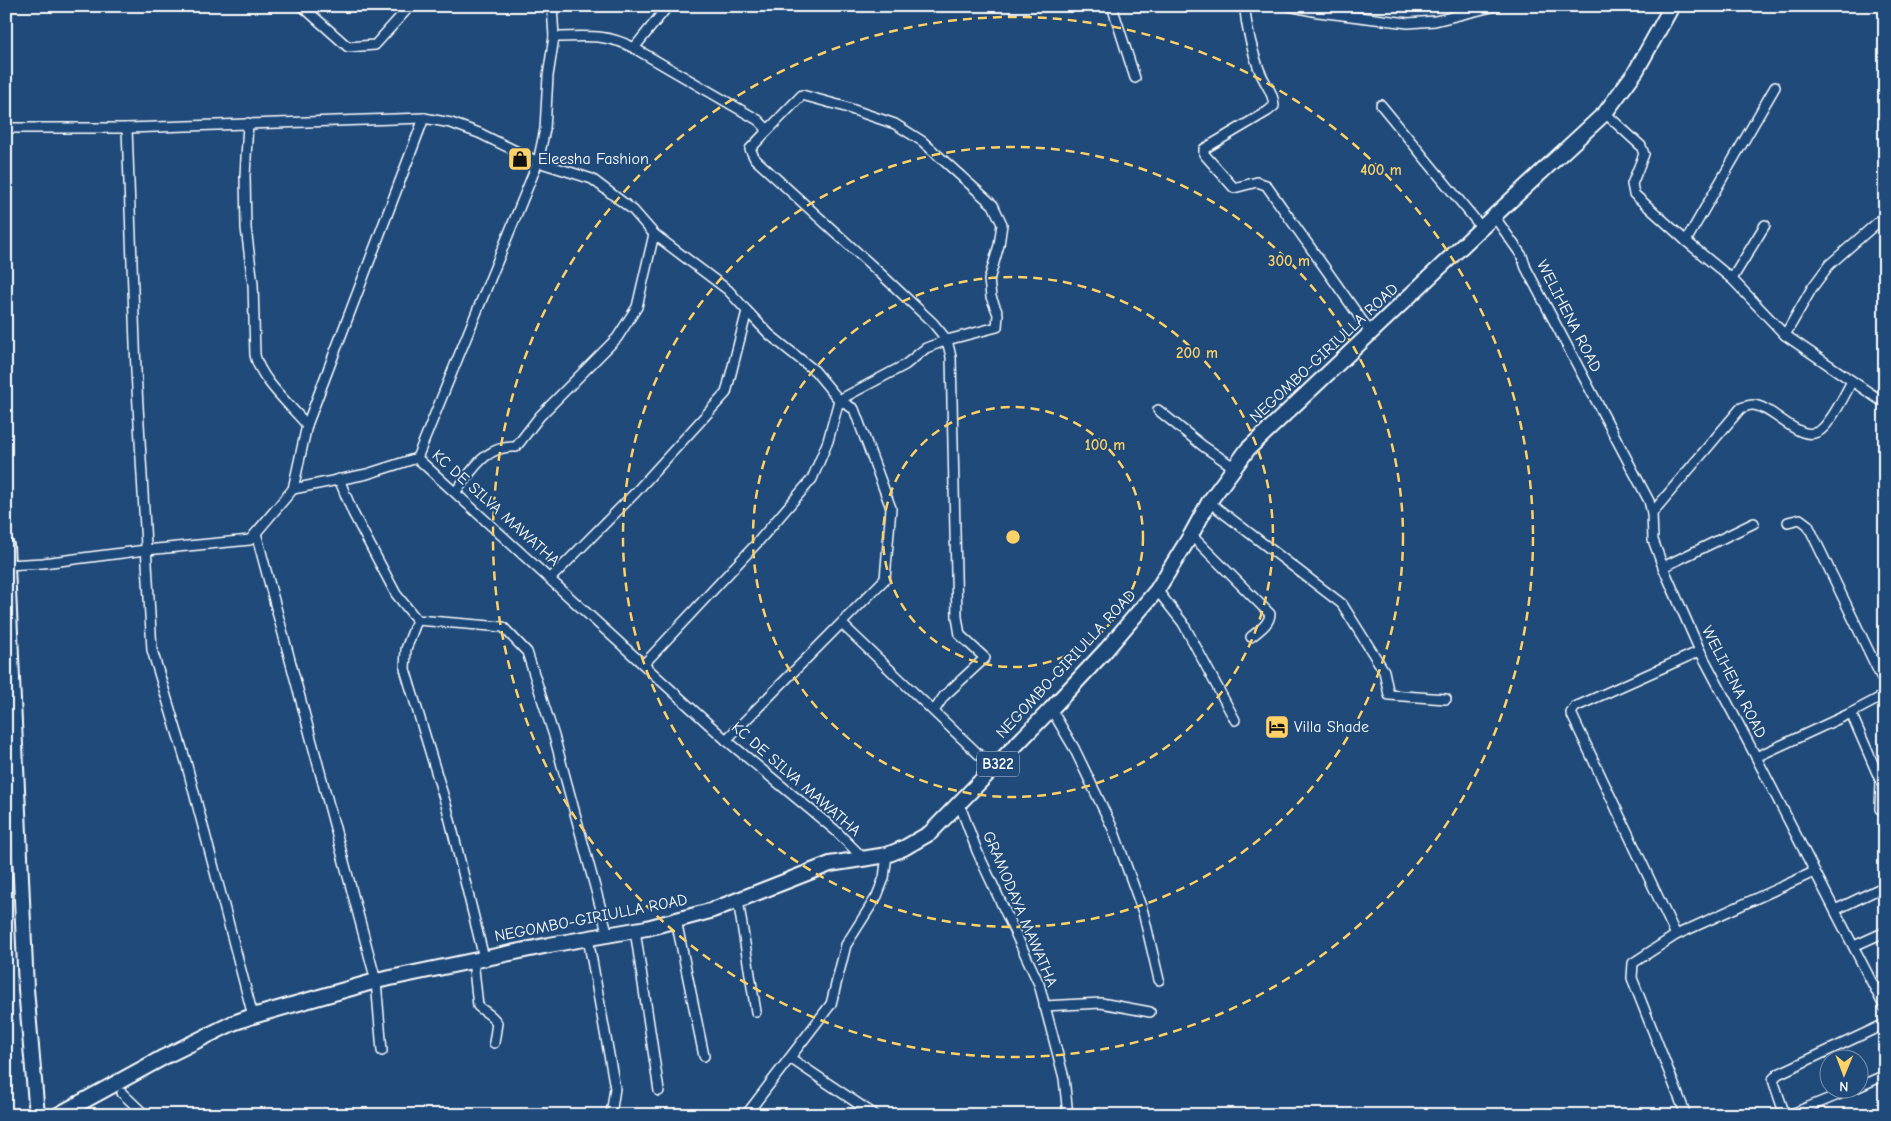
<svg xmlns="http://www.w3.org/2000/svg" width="1891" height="1121" font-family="'Comic Neue',sans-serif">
  <rect width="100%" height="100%" fill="#1f4a7a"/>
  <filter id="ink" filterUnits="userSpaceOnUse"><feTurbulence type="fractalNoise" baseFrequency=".02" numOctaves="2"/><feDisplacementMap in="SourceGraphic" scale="10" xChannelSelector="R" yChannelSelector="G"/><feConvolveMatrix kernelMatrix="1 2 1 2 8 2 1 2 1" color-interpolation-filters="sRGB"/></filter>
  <g filter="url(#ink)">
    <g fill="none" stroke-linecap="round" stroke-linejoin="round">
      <defs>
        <g id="street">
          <polyline points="302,6 348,47 375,45 410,6"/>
          <polyline points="552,6 554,37 548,76 545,129 538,162 417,458 726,740 835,830 864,859"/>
          <polyline points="1112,6 1135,78"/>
          <path d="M1245 6C1245 24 1254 58 1261 74 1266 85 1274 94 1274 106L1268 111 1204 149V154L1234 188 1257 182 1266 185 1371 333"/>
          <polyline points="1289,6 1318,12 1408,23 1435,21 1496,6"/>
          <path d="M554 37C585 37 606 33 634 48L668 6"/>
          <polyline points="634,48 758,120 768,130 750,149 755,159 882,275 933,323 947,340 926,348 905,365 839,400"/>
          <polyline points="1381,105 1482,228"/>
          <polyline points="1605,113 1641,146 1644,154 1632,184 1634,194 1686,241 1732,279 1785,335 1880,400 1885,398"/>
          <path d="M248 123 245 176 246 228 253 284 255 355C260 379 291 406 307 425"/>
          <polyline points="6,128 127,128 424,118 451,123 479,133 538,162 592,179 633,210 654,234 728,290 747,311 726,393 635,493 551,578"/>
          <polyline points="127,128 136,371 152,650 186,762 253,1016"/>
          <polyline points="768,130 802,95 842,106 895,124 922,141 993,205 1002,224 999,245 989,280 991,297 998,314 997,327 947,340 951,357 957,617 960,635 985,658 944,696 934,711"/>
          <polyline points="1494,216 1522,256 1526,268 1649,501 1652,513 1653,540 1663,567 1700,651 1756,757 1851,713 1885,695"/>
          <polyline points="1686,241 1775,87"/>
          <polyline points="1732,279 1765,225"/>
          <polyline points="1785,335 1812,288 1829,265 1885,216"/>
          <polyline points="1158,410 1203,446 1235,468"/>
          <polyline points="339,479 353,513 396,594 417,620 503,627 527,652 554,736 608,935"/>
          <polyline points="293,489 367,474 417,458"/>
          <path d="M456 491C473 470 485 445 516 447L540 416 617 338 637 307 654 234"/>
          <polyline points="1209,502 1342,604 1384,671 1389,695 1446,699"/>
          <path d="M1652 513 1741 408C1744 407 1749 405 1752 405 1774 405 1803 450 1824 427 1836 414 1844 396 1852 381"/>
          <polyline points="1788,522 1800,519 1808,525 1885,685"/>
          <polyline points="256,533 376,981 382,1051"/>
          <path d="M1191 535 1270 614C1269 625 1259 630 1251 637"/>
          <polyline points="7,565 43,563 146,550 250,540 293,489 307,425 424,118"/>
          <polyline points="1663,567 1754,523"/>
          <polyline points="1157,590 1183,623 1235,720"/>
          <polyline points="417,620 406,649 405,669 447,808 484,958"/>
          <polyline points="842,624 993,768"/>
          <polyline points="644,664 757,543 812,479 828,441 839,400 815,371 770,335 747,311"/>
          <polyline points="1051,709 1074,748 1113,829 1143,912 1159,980"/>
          <polyline points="1851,713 1881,782 1880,809"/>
          <polyline points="726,740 885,579 891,508 854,409 839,400"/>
          <polyline points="1756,757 1885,1008"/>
          <polyline points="959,803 977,851 1039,984 1064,1078 1068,1115"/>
          <polyline points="738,900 756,1012"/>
          <polyline points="1835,910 1885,886"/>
          <polyline points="676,920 704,1056"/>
          <polyline points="635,930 659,1091"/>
          <polyline points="1676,935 1571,713 1575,707 1700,651"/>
          <polyline points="588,938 615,1088 611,1115"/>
          <polyline points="1854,946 1885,932"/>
          <path d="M473 960 478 1006C485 1013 492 1014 497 1023L494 1043"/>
          <polyline points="1044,1006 1101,1003 1150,1012"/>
          <polyline points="790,1058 875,1115"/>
          <polyline points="1858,1087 1885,1075"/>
          <polyline points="122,1093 145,1115"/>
          <polyline points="746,1115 831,1004 846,945 877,896 884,878 887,855"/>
          <polyline points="1686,1115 1632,978 1633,963 1676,935 1814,872"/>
          <polyline points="1785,1115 1774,1083 1773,1079 1778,1074 1885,1024"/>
          <polyline points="1789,1115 1855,1088"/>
        </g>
        <g id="primary">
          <polyline points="6,545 26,989 37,1115"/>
          <polyline points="58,1115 164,1057 233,1023 253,1016 376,981 549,945 647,928 710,911 830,864 887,855 904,848 930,833 1051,709 1106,650 1157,590 1191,535 1209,502 1248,449 1494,216 1605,113 1636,71 1672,6"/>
        </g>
      </defs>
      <use href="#street" stroke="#fff" stroke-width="12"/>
      <use href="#primary" stroke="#fff" stroke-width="18"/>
      <use href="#street" stroke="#1f4a7a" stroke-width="9"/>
      <use href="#primary" stroke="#1f4a7a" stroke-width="14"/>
    </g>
  </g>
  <g fill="none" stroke="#ffd166" stroke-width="2.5" stroke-dasharray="9 6">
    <circle cx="1013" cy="537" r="130"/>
    <circle cx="1013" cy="537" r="260"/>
    <circle cx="1013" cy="537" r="390"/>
    <circle cx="1013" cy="537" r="520"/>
  </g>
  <defs>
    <symbol id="shop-square" viewBox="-11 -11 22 22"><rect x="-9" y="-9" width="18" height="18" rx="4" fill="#ffd166" stroke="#1f4a7a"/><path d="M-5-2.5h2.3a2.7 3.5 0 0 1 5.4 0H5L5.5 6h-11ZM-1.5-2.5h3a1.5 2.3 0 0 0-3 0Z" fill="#111"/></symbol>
    <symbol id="hotel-square" viewBox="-11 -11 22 22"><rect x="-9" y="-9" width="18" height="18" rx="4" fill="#ffd166" stroke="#1f4a7a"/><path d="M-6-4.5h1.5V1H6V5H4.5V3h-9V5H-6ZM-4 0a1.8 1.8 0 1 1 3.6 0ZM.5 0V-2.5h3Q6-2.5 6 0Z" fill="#111"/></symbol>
  </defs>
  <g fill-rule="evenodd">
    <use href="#shop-square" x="506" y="145" width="28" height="28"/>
    <use href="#hotel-square" x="1263" y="713" width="28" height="28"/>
  </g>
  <g text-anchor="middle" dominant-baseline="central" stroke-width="4" stroke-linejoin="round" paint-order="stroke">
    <rect fill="#1f4a7a" stroke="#bcc9d7" stroke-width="1" x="977" y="751.5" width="42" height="25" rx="4"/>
    <g font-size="15" font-weight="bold" fill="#fff">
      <text x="998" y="764">B322</text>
    </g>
    <g font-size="16" fill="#fff" stroke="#1f4a7a" text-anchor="start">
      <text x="538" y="159">Eleesha Fashion</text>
      <text x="1294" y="727">Villa Shade</text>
    </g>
    <g font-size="16" fill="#fff" stroke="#1f4a7a">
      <text transform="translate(1569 316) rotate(63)">WELIHENA ROAD</text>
      <text transform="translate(1324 353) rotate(-43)">NEGOMBO-GIRIULLA ROAD</text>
      <text transform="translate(496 508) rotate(42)">KC DE SILVA MAWATHA</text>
      <text transform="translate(1066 664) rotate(-47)">NEGOMBO-GIRIULLA ROAD</text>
      <text transform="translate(1734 682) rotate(63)">WELIHENA ROAD</text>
      <text transform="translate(796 779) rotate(41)">KC DE SILVA MAWATHA</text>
      <text transform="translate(1020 909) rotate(67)">GRAMODAYA MAWATHA</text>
      <text transform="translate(591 918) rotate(-11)">NEGOMBO-GIRIULLA ROAD</text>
    </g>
  </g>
  <circle cx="1013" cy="537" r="8" fill="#ffd166" stroke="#1f4a7a" stroke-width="2.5"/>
  <g font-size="15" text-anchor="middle" font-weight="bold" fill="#ffd166" stroke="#1f4a7a" stroke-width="4" stroke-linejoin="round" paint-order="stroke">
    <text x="1381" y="175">400 m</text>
    <text x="1289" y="266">300 m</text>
    <text x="1197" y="358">200 m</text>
    <text x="1105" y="450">100 m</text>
  </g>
  <rect width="1891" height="1121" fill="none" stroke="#1f4a7a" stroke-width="25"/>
  <rect x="12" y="12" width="1866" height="1096" fill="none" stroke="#fff" stroke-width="2" filter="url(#ink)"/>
  <g transform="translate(1844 1074) rotate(181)"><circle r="24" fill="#1f4a7a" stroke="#7992af"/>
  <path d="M0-4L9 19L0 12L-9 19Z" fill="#ffd166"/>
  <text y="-8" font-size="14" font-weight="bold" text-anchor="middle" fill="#ffffff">N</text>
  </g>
</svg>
